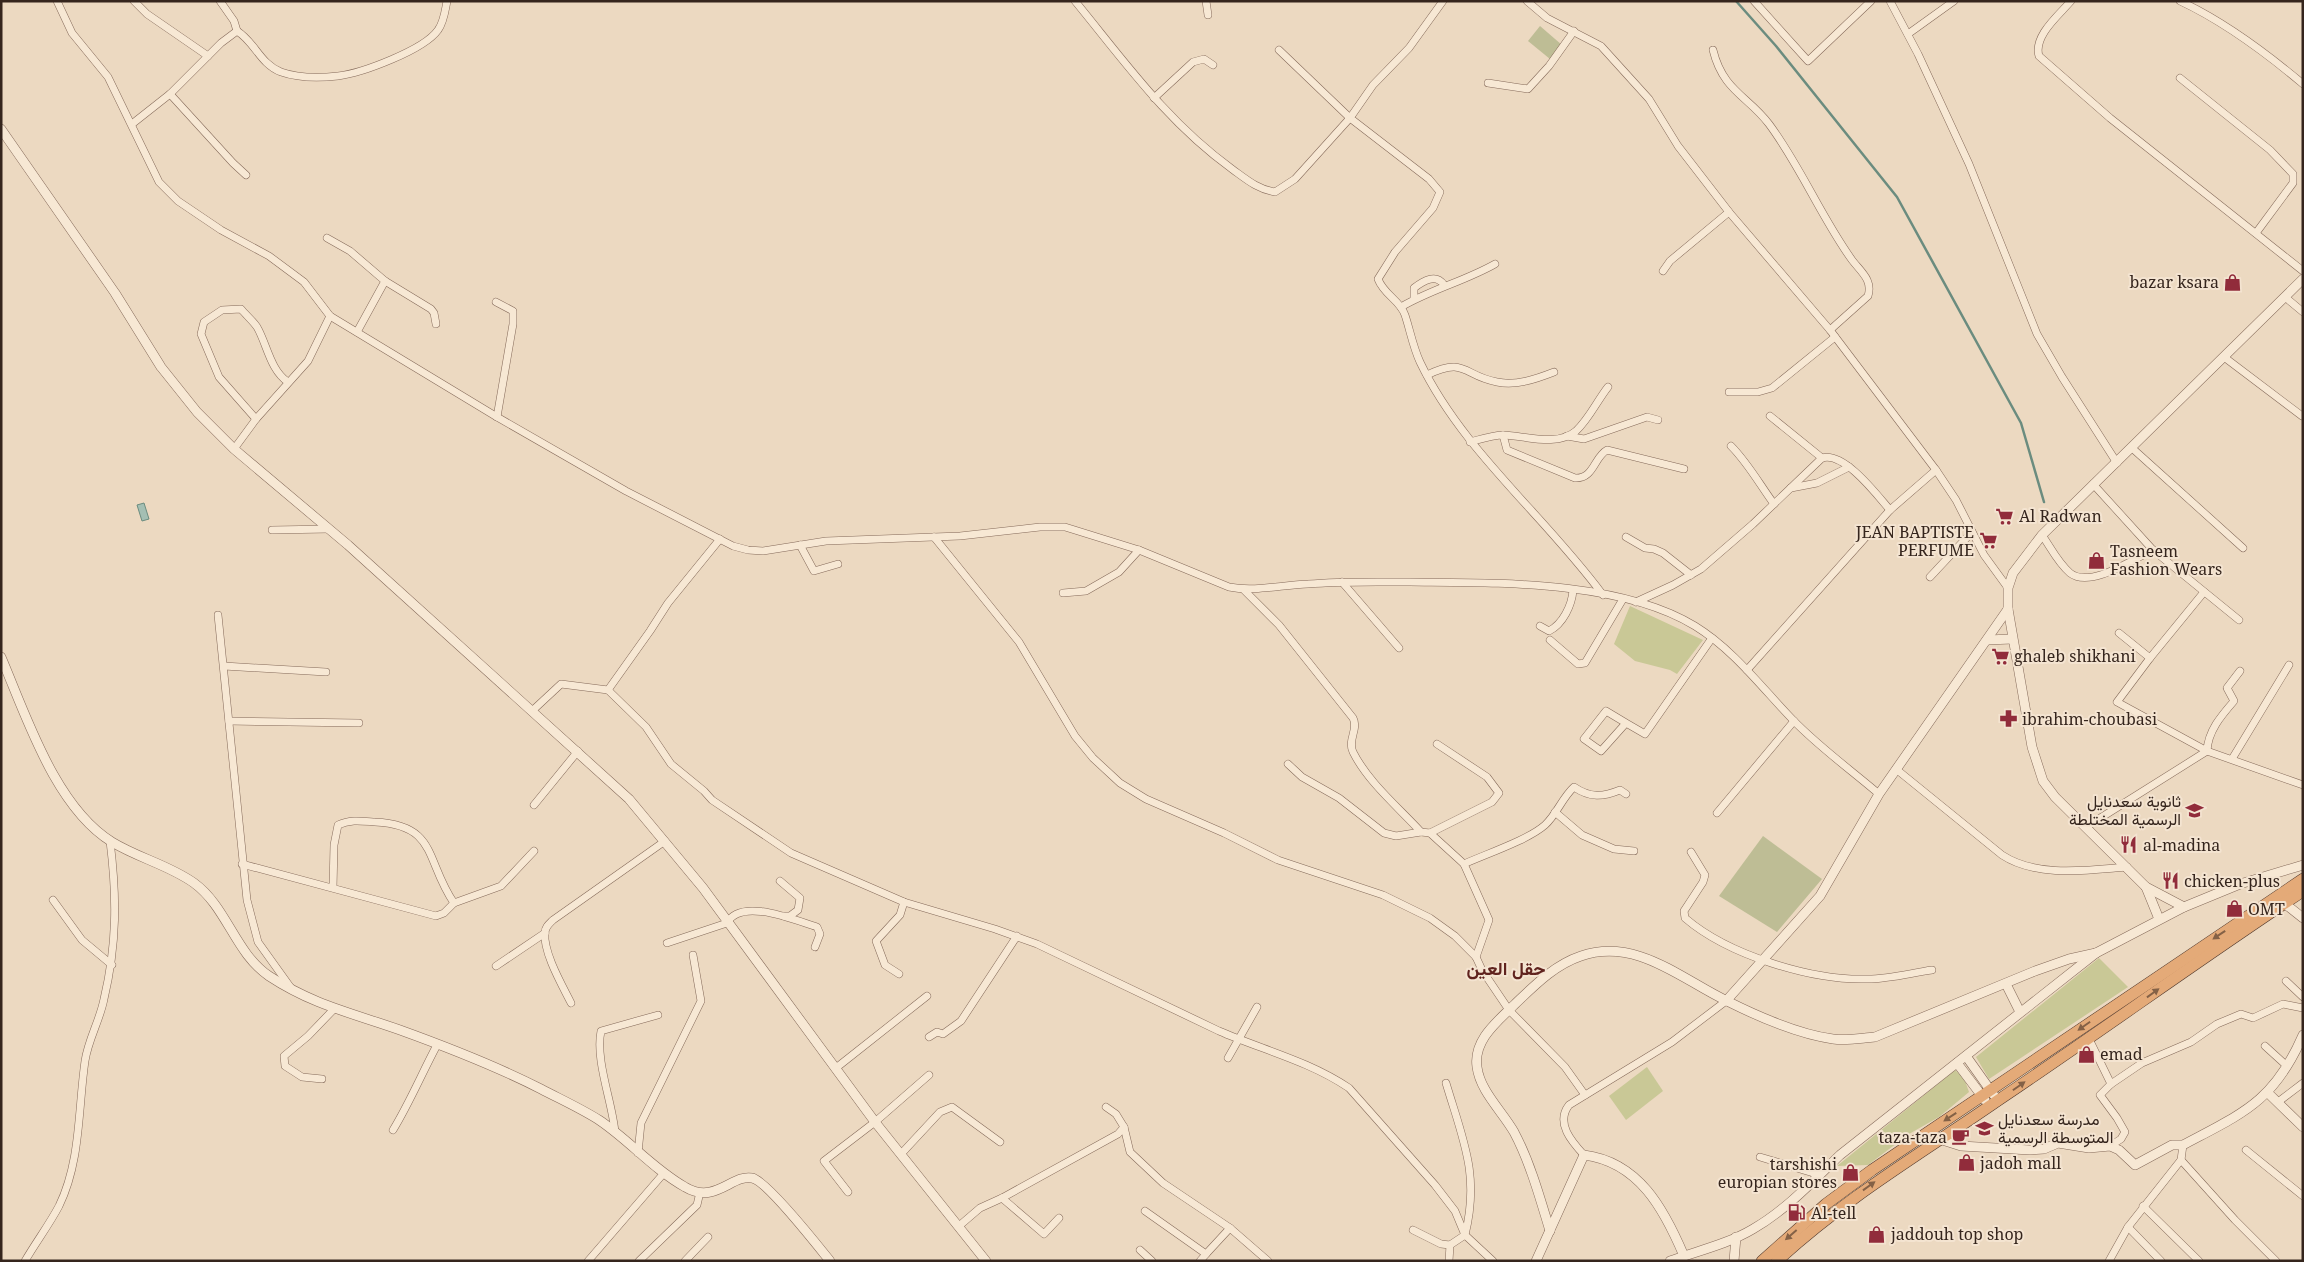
<svg xmlns="http://www.w3.org/2000/svg" width="2304" height="1262" font-family="'Noto Serif',Vazirmatn,serif">
  <rect width="100%" height="100%" fill="#ecd9c1"/>
  <g fill="#c9c896">
    <polygon points="1630,606 1703,640 1677,674 1670,670 1635,661 1614,644"/>
    <polygon points="2099,958 2128,987 1989,1079 1976,1057"/>
    <polygon points="1647,1067 1663,1091 1626,1120 1609,1096"/>
    <polygon points="1955,1070 1964,1078 1969,1092 1939,1117 1909,1134 1868,1165 1837,1166"/>
  </g>
  <g fill="#bebd95">
    <polygon points="1540,26 1562,45 1550,59 1528,41"/>
    <polygon points="1763,836 1822,879 1777,932 1719,896"/>
  </g>
  <polygon fill="#a4bfb3" stroke="#6b8c7f" points="144,503 149,519 142,521 137,505"/>
  <g fill="none" stroke-linecap="round" stroke-linejoin="round">
    <polyline stroke="#6b8c7f" stroke-width="2.5" points="1736,1 1776,46 1897,197 2021,423 2044,502"/>
    <defs>
      <g id="minor">
        <path d="M57 1 72 33 108 77 159 182 178 201 221 230 269 256 304 282 330 316 497 417 626 491 733 546 748 550 763 551 826 541 960 536 1040 527H1065L1139 550 1229 587C1255 592 1281 585 1308 584 1342 581 1376 582 1410 582 1496 583 1620 580 1695 626 1734 650 1762 688 1793 720 1819 747 1851 770 1879 794"/>
        <polyline points="134,1 147,14 208,56"/>
        <polyline points="220,1 234,21 237,31"/>
        <path d="M1075 1C1125 62 1167 122 1232 169 1246 179 1257 189 1275 192L1295 179 1350 118 1279 50"/>
        <polyline points="1206,1 1208,15"/>
        <path d="M1443 1 1409 48 1373 85 1350 118 1429 179 1440 192 1433 208 1395 252 1378 279C1384 295 1400 300 1405 315 1410 330 1413 347 1420 362 1462 450 1545 516 1603 595"/>
        <polyline points="1527,1 1547,18 1601,46 1649,99 1678,146 1729,212 1830,330 1936,470 1956,500 1984,555 2008,588"/>
        <polyline points="1754,1 1808,61 1871,1"/>
        <polyline points="1890,1 1918,54 1969,164 2037,334 2062,377 2117,463"/>
        <path d="M2071 1C2059 15 2033 36 2039 56L2110 118 2303 271"/>
        <path d="M2180 1C2225 22 2265 52 2303 84"/>
        <polyline points="1908,34 1954,1"/>
        <path d="M1713 50C1723 91 1748 96 1769 124 1801 167 1821 217 1852 260 1861 272 1873 280 1868 296L1830 330"/>
        <polyline points="2180,78 2270,150 2293,174 2293,183 2256,233"/>
        <polyline points="1488,83 1528,89 1549,66 1574,31"/>
        <polyline points="170,94 233,163 246,175"/>
        <polyline points="1154,98 1193,62 1204,59 1213,65"/>
        <path d="M132 124 170 94 221 43 237 31C255 42 260 64 281 72 298 78 320 78 338 76 362 73 424 50 438 30 444 22 445 11 447 1"/>
        <polyline points="327,238 350,251 385,281 357,332"/>
        <polyline points="1663,271 1670,261 1729,212"/>
        <polyline points="385,281 431,309 434,313 436,324"/>
        <polyline points="2285,297 2303,312"/>
        <path d="M1414 299V288C1423 281 1436 273 1444 285"/>
        <polyline points="496,302 513,311 513,324 497,417"/>
        <path d="M1401 307C1432 289 1465 281 1495 264"/>
        <polyline points="2224,357 2302,416"/>
        <path d="M1427 375C1466 356 1463 376 1497 382 1516 386 1536 379 1554 372"/>
        <polyline points="1729,392 1758,392 1772,388 1835,337"/>
        <polyline points="1770,416 1822,458"/>
        <path d="M256 419 219 377 201 334 204 322 222 310 241 309C246 315 253 321 257 327 267 344 270 370 288 382"/>
        <path d="M1503 435 1507 450 1575 478C1594 479 1594 457 1607 450L1684 469"/>
        <polyline points="1567,436 1584,439 1647,417 1658,420"/>
        <path d="M1470 442C1481 439 1493 435 1504 435 1526 436 1557 447 1576 431 1589 419 1597 401 1608 387"/>
        <path d="M1731 446C1748 463 1760 485 1774 504"/>
        <polyline points="2132,448 2243,548"/>
        <polyline points="234,449 256,419 308,361 330,316"/>
        <polyline points="2093,484 2153,550 2239,620"/>
        <polyline points="1791,488 1817,483 1849,467"/>
        <polyline points="272,530 329,529"/>
        <path d="M2042 535C2051 548 2058 563 2070 573 2090 589 2133 559 2153 550"/>
        <polyline points="934,537 1019,642 1075,736 1093,758 1120,783 1146,799 1224,833 1278,860 1383,895 1430,918 1455,936 1476,957 1482,970 1509,1010 1565,1067 1585,1095"/>
        <polyline points="1626,537 1645,548 1654,549 1663,553 1691,575"/>
        <polyline points="800,545 814,571 838,564"/>
        <polyline points="1930,577 1972,532"/>
        <polyline points="1342,582 1399,648"/>
        <path d="M1244 590 1279 625 1353 718C1359 729 1347 740 1353 752 1368 782 1398 807 1421 832L1430 833 1464 864 1489 920 1476 957"/>
        <polyline points="1063,593 1086,591 1119,572 1139,550"/>
        <path d="M1636 602 1673 585 1701 569 1753 524 1822 458C1844 451 1877 495 1890 510"/>
        <polyline points="218,615 247,900 258,942 291,988"/>
        <path d="M1540 626 1549 631C1563 624 1572 605 1573 590"/>
        <polyline points="2119,633 2150,658 2204,592"/>
        <polyline points="1550,640 1578,664 1585,663 1623,599"/>
        <path d="M2150 658 2117 702 2207 751C2208 731 2221 716 2234 701L2227 688 2240 671"/>
        <polyline points="224,666 326,672"/>
        <polyline points="1747,670 1890,510 1936,470"/>
        <path d="M608 690 646 727 671 764 704 791 712 800 791 853 904 902 995 929 1037 944 1219 1031C1263 1050 1309 1061 1349 1088L1435 1185 1455 1211 1465 1235 1493 1261"/>
        <polyline points="532,711 561,684 608,690 650,631 668,603 720,539"/>
        <polyline points="229,721 359,723"/>
        <polyline points="1626,723 1606,711 1584,739 1601,751 1626,723 1645,734 1712,638"/>
        <polyline points="2232,759 2289,665"/>
        <polyline points="1288,764 1302,777 1339,798 1384,833 1396,836 1421,832"/>
        <path d="M1896 769 2002 855C2037 878 2088 870 2127 867"/>
        <polyline points="534,805 578,751"/>
        <polyline points="1555,812 1582,835 1614,849 1634,851"/>
        <polyline points="1717,813 1794,721"/>
        <polyline points="2086,827 2207,751 2303,785"/>
        <polyline points="1430,833 1492,802 1499,793 1487,777 1437,744"/>
        <path d="M1691 852 1705 875 1703 882 1684 911 1685 918C1728 955 1812 981 1868 979 1889 979 1911 973 1932 970"/>
        <path d="M242 864 436 916 444 913 454 903C425 861 438 825 375 822 362 821 350 819 338 825L334 845 333 888"/>
        <path d="M1464 864C1486 854 1528 840 1545 825 1557 814 1562 798 1574 787 1590 798 1603 797 1620 790L1626 794"/>
        <polyline points="780,881 800,898 798,910 790,916 784,916"/>
        <polyline points="53,900 82,940 112,965"/>
        <polyline points="454,903 501,886 534,851"/>
        <path d="M667 943 727 923C741 897 794 920 817 927L820 934 815 947"/>
        <polyline points="496,966 545,933"/>
        <polyline points="899,974 885,965 876,941 900,915 904,902"/>
        <polyline points="2286,981 2303,997"/>
        <path d="M571 1003C562 985 543 952 545 933 545 927 549 924 553 920L665 841"/>
        <polyline points="929,1037 937,1032 943,1034 961,1021 1017,936"/>
        <polyline points="2089,1039 2111,1084 2142,1063 2191,1042 2217,1024 2241,1014 2253,1018 2283,1004 2303,1008"/>
        <polyline points="2265,1046 2287,1066"/>
        <polyline points="1228,1058 1257,1007"/>
        <polyline points="836,1068 927,996"/>
        <polyline points="322,1079 302,1077 285,1066 284,1056 308,1036 334,1009"/>
        <path d="M1446 1083C1463 1140 1480 1175 1465 1235L1450 1245 1449 1261"/>
        <polyline points="2278,1102 2303,1083"/>
        <polyline points="1106,1107 1116,1114 1124,1127 1130,1152 1163,1183 1230,1228"/>
        <path d="M393 1130C410 1102 422 1073 437 1045"/>
        <path d="M615 1132C612 1101 595 1060 601 1031L658 1015"/>
        <polyline points="2110,1146 2121,1139 2125,1132 2117,1118 2100,1095 2111,1084"/>
        <polyline points="2246,1150 2303,1196"/>
        <polyline points="638,1153 641,1123 701,1001 693,955"/>
        <polyline points="901,1154 940,1112 952,1107 1000,1142"/>
        <path d="M1584 1155C1572 1142 1555 1123 1569 1105L1672 1042 1726 1001"/>
        <polyline points="1760,1157 1820,1175"/>
        <polyline points="2181,1160 2235,1220 2276,1261"/>
        <polyline points="848,1192 824,1161 875,1122 929,1075"/>
        <polyline points="1002,1198 1044,1234 1059,1218"/>
        <polyline points="2143,1206 2199,1261"/>
        <polyline points="1145,1211 1206,1254 1230,1228 1268,1261"/>
        <polyline points="959,1226 980,1208 1002,1198 1118,1134 1124,1127"/>
        <polyline points="2128,1227 2161,1261"/>
        <polyline points="1413,1230 1441,1244 1450,1245"/>
        <polyline points="1140,1250 1152,1261"/>
        <path d="M25 1261C36 1242 49 1225 59 1206 81 1161 78 1109 85 1061 88 1040 100 1020 104 999 117 944 117 897 110 841"/>
        <polyline points="588,1261 664,1173"/>
        <polyline points="639,1261 697,1205 700,1192"/>
        <polyline points="685,1261 708,1237"/>
        <polyline points="1200,1261 1206,1254"/>
        <polyline points="2109,1261 2128,1227 2181,1160 2183,1145"/>
      </g>
      <g id="tertiary">
        <polyline points="1,129 115,293 161,367 197,412 234,449 348,545 629,799 703,888 875,1122 986,1261"/>
        <polyline points="1987,640 2012,639"/>
        <path d="M1 657C26 715 55 807 112 842 138 858 169 865 194 883 227 907 235 953 269 976 313 1005 352 1013 400 1030 447 1047 496 1066 541 1089 560 1099 580 1108 599 1120 629 1140 653 1169 685 1187 715 1205 732 1174 752 1178 766 1180 818 1246 830 1261"/>
        <polyline points="2146,887 2159,919"/>
        <polyline points="2284,903 2303,918"/>
        <polyline points="2184,907 2146,887 2055,797 2043,781 2032,747 2008,609 2008,588 2013,573 2042,535 2303,279"/>
        <polyline points="2006,984 2020,1012"/>
        <polyline points="1726,1001 1820,896 1879,794 2008,609"/>
        <polyline points="1966,1056 1998,1101"/>
        <polyline points="1957,1063 1985,1100"/>
        <polyline points="2268,1093 2303,1127"/>
        <path d="M1939 1139 1961 1146 2030 1150 2044 1149 2058 1143 2089 1148 2110 1146 2119 1150 2135 1165 2172 1145H2183C2243 1113 2274 1102 2303 1035"/>
        <path d="M1550 1231C1540 1198 1530 1162 1514 1132 1502 1111 1480 1091 1477 1067 1473 1040 1498 1021 1514 1005 1534 986 1554 965 1581 956 1636 937 1681 979 1727 1001 1759 1017 1797 1034 1833 1039 1847 1041 1861 1038 1875 1037L2035 971 2069 959 2096 953"/>
        <path d="M1536 1261 1584 1155C1639 1162 1664 1209 1684 1256"/>
        <path d="M1670 1261C1697 1251 1728 1244 1753 1229 1786 1210 1813 1181 1840 1155L2096 953 2184 907 2240 884 2303 865"/>
        <polyline points="1734,1261 1736,1237"/>
      </g>
      <g id="trunk">
        <polyline points="1762,1261 1826,1204 1872,1170 2303,879"/>
        <path d="M1777 1261C1845 1198 1922 1153 1997 1101 2100 1032 2200 959 2303 891"/>
      </g>
    </defs>
    <use href="#minor" stroke="#856a5a" stroke-width="8"/>
    <use href="#tertiary" stroke="#856a5a" stroke-width="10"/>
    <use href="#trunk" stroke="#523a2e" stroke-width="12"/>
    <use href="#minor" stroke="#f7e8d4" stroke-width="7"/>
    <use href="#tertiary" stroke="#f7e8d4" stroke-width="9"/>
    <use href="#trunk" stroke="#e4aa78" stroke-width="11"/>
  </g>
  <defs><path id="oneway-solid" d="M-6-.8H1V-3.2L6.5 0L1 3.2V.8H-6Z" transform="scale(1.25)"/></defs>
  <g fill="#846146">
    <use href="#oneway-solid" transform="translate(2219 935) rotate(146)"/>
    <use href="#oneway-solid" transform="translate(2153 993) rotate(-36)"/>
    <use href="#oneway-solid" transform="translate(2084 1026) rotate(145)"/>
    <use href="#oneway-solid" transform="translate(2019 1086) rotate(-35)"/>
    <use href="#oneway-solid" transform="translate(1950 1117) rotate(147)"/>
    <use href="#oneway-solid" transform="translate(1869 1186) rotate(-36)"/>
    <use href="#oneway-solid" transform="translate(1791 1235) rotate(139)"/>
  </g>
  <defs>
    <symbol id="shop-bare" viewBox="-9 -9 18 18"><path d="M-5-2.5h2.3a2.7 3.5 0 0 1 5.4 0H5L5.5 6h-11ZM-1.5-2.5h3a1.5 2.3 0 0 0-3 0Z" fill="#912c3b" stroke="#f4e4d1" stroke-width="2.5" paint-order="stroke"/></symbol>
    <symbol id="supermarket-bare" viewBox="-9 -9 18 18"><path d="M-6-5.5h2.5l.6 2H6L4.5 2H-2.5L-4.4-4H-6ZM-1.5 3.2a1.3 1.3 0 1 0 .1 0ZM3 3.2a1.3 1.3 0 1 0 .1 0Z" fill="#912c3b" stroke="#f4e4d1" stroke-width="2.5" paint-order="stroke"/></symbol>
    <symbol id="pharmacy-bare" viewBox="-9 -9 18 18"><path d="M-2-6h4v4h4v4h-4v4h-4v-4h-4v-4h4Z" fill="#912c3b" stroke="#f4e4d1" stroke-width="2.5" paint-order="stroke"/></symbol>
    <symbol id="school-bare" viewBox="-9 -9 18 18"><path d="M0-5L7-2L0 1L-7-2ZM-4 1L0 2.5L4 1V4Q0 6-4 4Z" fill="#912c3b" stroke="#f4e4d1" stroke-width="2.5" paint-order="stroke"/></symbol>
    <symbol id="restaurant-bare" viewBox="-9 -9 18 18"><path d="M-5-6h1v4h1v-4h1v4h1v-4h1v5L-1.5 .5V6h-2V.5L-5-1ZM5-6V6H3V1.5H1.5Q1.5-4 5-6Z" fill="#912c3b" stroke="#f4e4d1" stroke-width="2.5" paint-order="stroke"/></symbol>
    <symbol id="cafe-bare" viewBox="-9 -9 18 18"><path d="M-5.5-4.5H6V0H3Q3 3.5 0 3.5H-2.5Q-5.5 3.5-5.5 0ZM3-3.2v2h1.7v-2ZM-6 4.5H4V6H-6Z" fill="#912c3b" stroke="#f4e4d1" stroke-width="2.5" paint-order="stroke"/></symbol>
    <symbol id="fuel-bare" viewBox="-9 -9 18 18"><path d="M-5.5-6h7V0h2V4h1.3V-2.5L3-4.5l.8-.8L6-3V5H2.5V1h-1V6h-7ZM-4.2-4.7v3.2H.2V-4.7Z" fill="#912c3b" stroke="#f4e4d1" stroke-width="2.5" paint-order="stroke"/></symbol>
  </defs>
  <g fill-rule="evenodd">
    <use href="#shop-bare" x="2220" y="270" width="25" height="25"/>
    <use href="#supermarket-bare" x="1992" y="504" width="25" height="25"/>
    <use href="#supermarket-bare" x="1976" y="528" width="25" height="25"/>
    <use href="#shop-bare" x="2084" y="548" width="25" height="25"/>
    <use href="#supermarket-bare" x="1988" y="644" width="25" height="25"/>
    <use href="#pharmacy-bare" x="1996" y="706" width="25" height="25"/>
    <use href="#school-bare" x="2182" y="798" width="25" height="25"/>
    <use href="#restaurant-bare" x="2116" y="832" width="25" height="25"/>
    <use href="#restaurant-bare" x="2158" y="868" width="25" height="25"/>
    <use href="#shop-bare" x="2222" y="896" width="25" height="25"/>
    <use href="#shop-bare" x="2074" y="1042" width="25" height="25"/>
    <use href="#school-bare" x="1972" y="1116" width="25" height="25"/>
    <use href="#cafe-bare" x="1948" y="1124" width="25" height="25"/>
    <use href="#shop-bare" x="1954" y="1150" width="25" height="25"/>
    <use href="#shop-bare" x="1838" y="1160" width="25" height="25"/>
    <use href="#fuel-bare" x="1784" y="1200" width="25" height="25"/>
    <use href="#shop-bare" x="1864" y="1222" width="25" height="25"/>
  </g>
  <g text-anchor="middle" dominant-baseline="central" stroke-width="4" stroke-linejoin="round" paint-order="stroke">
    <g font-size="16" fill="#35251d" stroke="#f4e4d1" text-anchor="start">
      <text x="2219" y="282" text-anchor="end">bazar ksara</text>
      <text x="2019" y="516">Al Radwan</text>
      <text x="1974" y="532" text-anchor="end">JEAN BAPTISTE<tspan x="1974" dy="18">PERFUME</tspan></text>
      <text x="2110" y="551">Tasneem<tspan x="2110" dy="18">Fashion Wears</tspan></text>
      <text x="2014" y="656">ghaleb shikhani</text>
      <text x="2022" y="719">ibrahim-choubasi</text>
      <text x="2181" y="801" text-anchor="end">ثانوية سعدنايل<tspan x="2181" dy="18">الرسمية المختلطة</tspan></text>
      <text x="2143" y="845">al-madina</text>
      <text x="2184" y="881">chicken-plus</text>
      <text x="2248" y="909">OMT</text>
      <text x="2100" y="1054">emad</text>
      <text x="1998" y="1119">مدرسة سعدنايل<tspan x="1998" dy="18">المتوسطة الرسمية</tspan></text>
      <text x="1947" y="1137" text-anchor="end">taza-taza</text>
      <text x="1980" y="1163">jadoh mall</text>
      <text x="1837" y="1164" text-anchor="end">tarshishi<tspan x="1837" dy="18">europian stores</tspan></text>
      <text x="1811" y="1213">Al-tell</text>
      <text x="1891" y="1234">jaddouh top shop</text>
    </g>
    <g font-size="18" font-weight="bold" fill="#60231e" stroke="#f4e4d1">
      <text x="1506" y="968">حقل العين</text>
    </g>
  </g>
  <rect width="2304" height="1262" fill="none" stroke="#35251d" stroke-width="5"/>
</svg>
